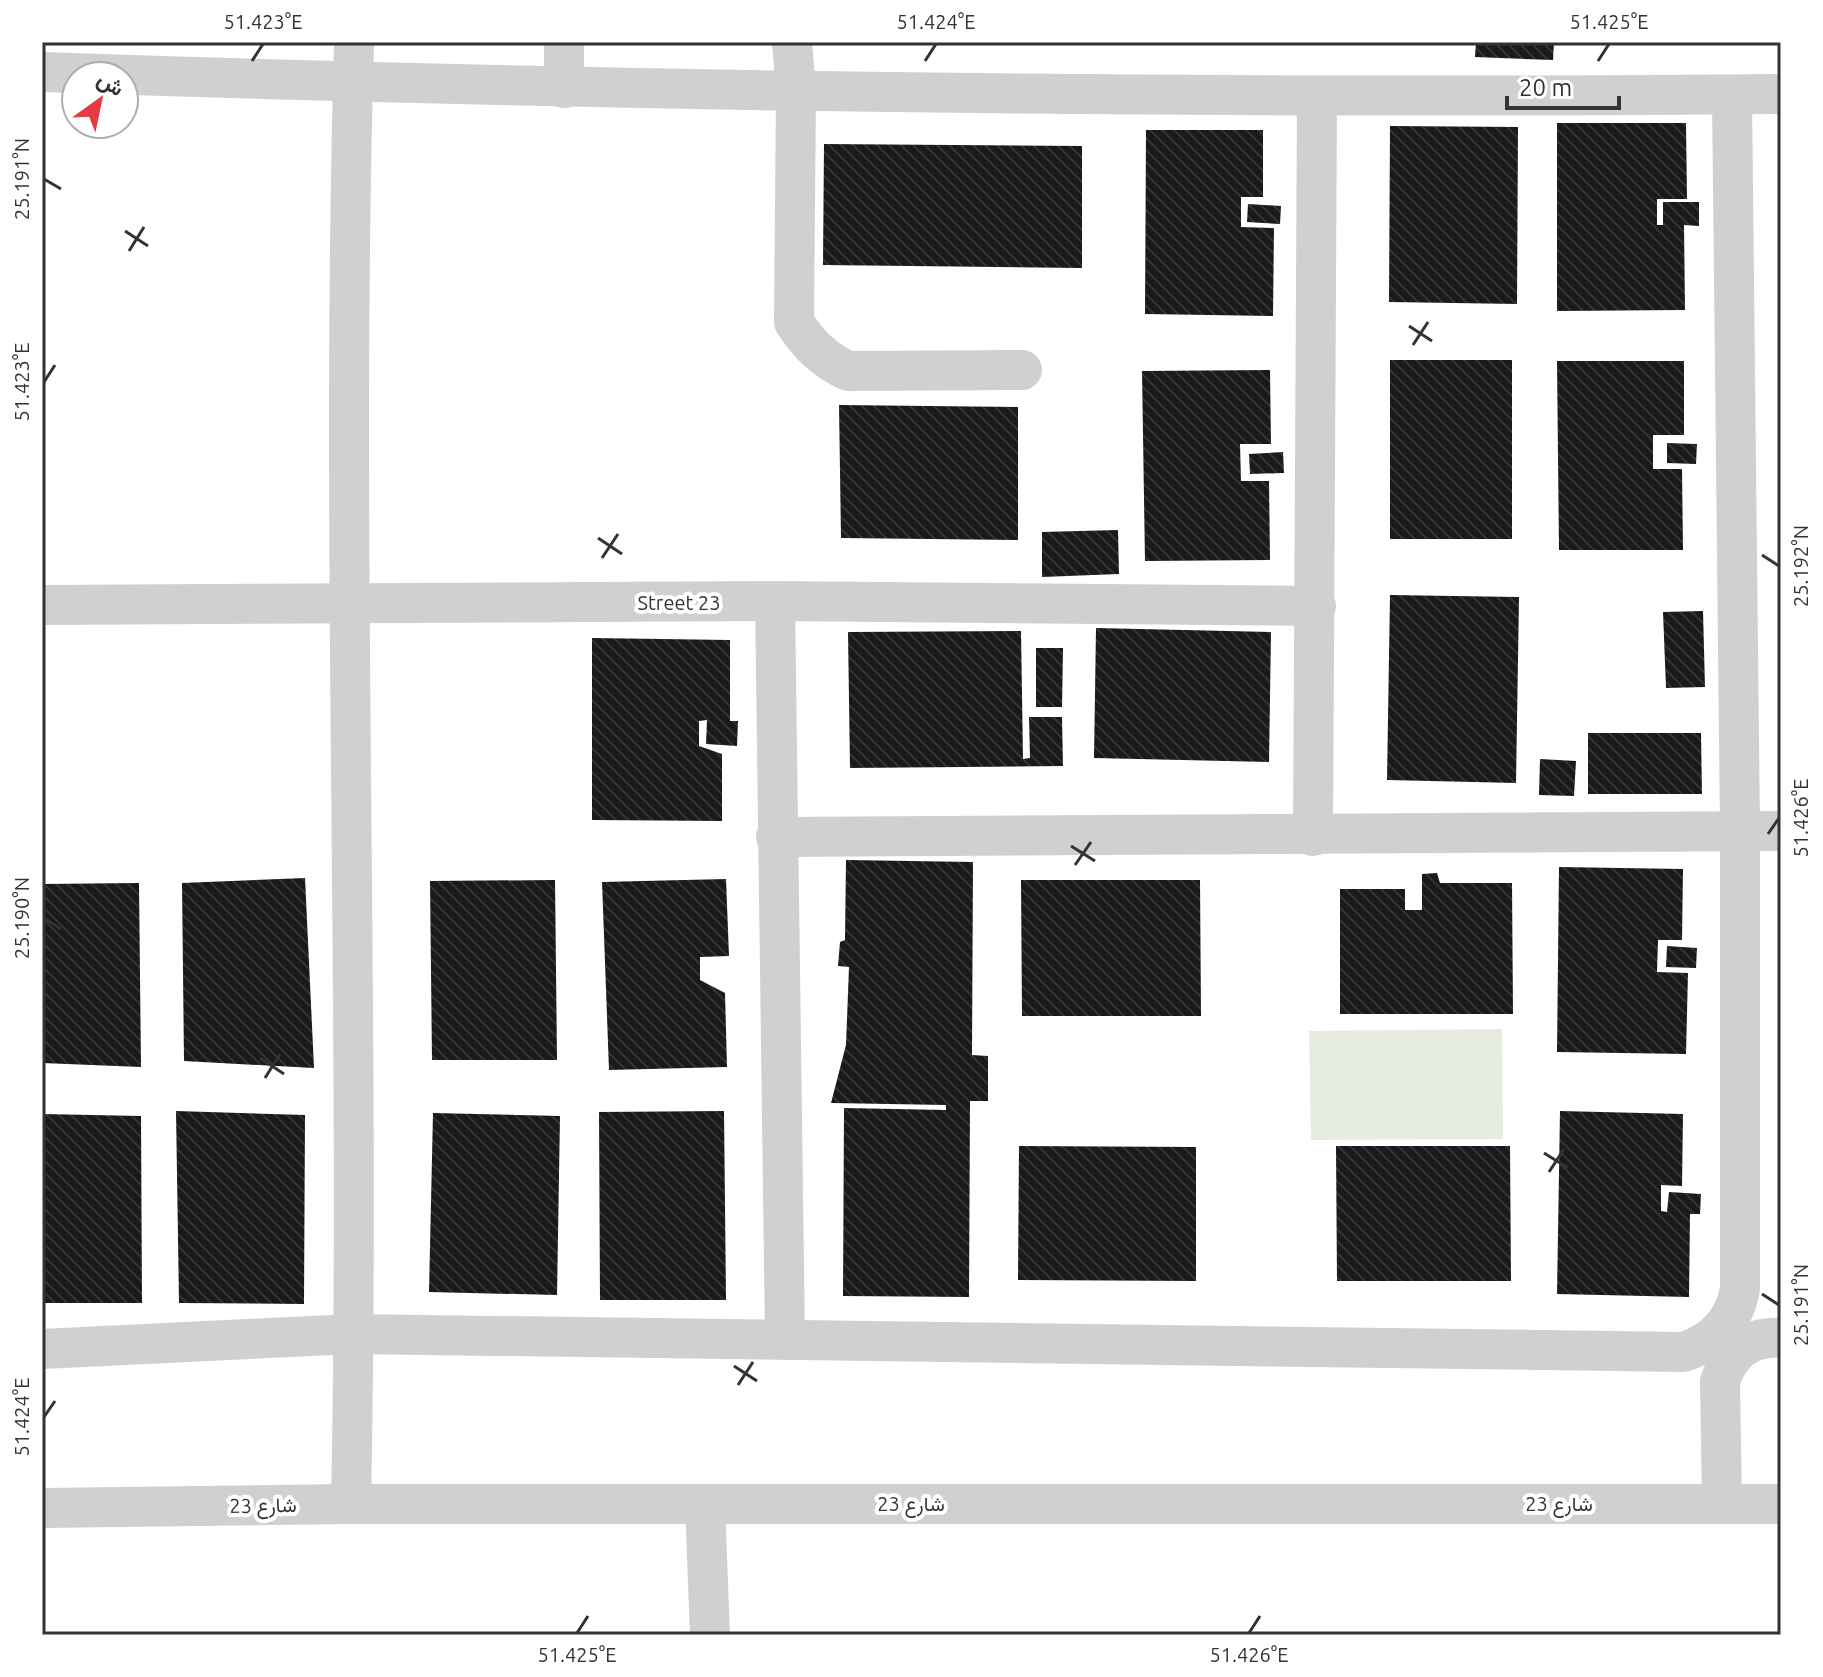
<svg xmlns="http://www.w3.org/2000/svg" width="1823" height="1677" font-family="Ubuntu,Vazirmatn,sans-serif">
  <defs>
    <pattern id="building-back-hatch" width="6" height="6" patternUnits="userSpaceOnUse" patternTransform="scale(2)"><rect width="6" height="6" fill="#1a1a1a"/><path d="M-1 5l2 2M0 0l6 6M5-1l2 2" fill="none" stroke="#333"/></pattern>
  </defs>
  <rect width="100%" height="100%" fill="#fff"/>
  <polygon fill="#e6ecdf" points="1502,1029 1503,1139 1311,1140 1309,1031"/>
  <g fill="url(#building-back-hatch)">
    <polygon points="1476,42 1554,42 1553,60 1475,57"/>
    <polygon points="1557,123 1686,123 1687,199 1657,199 1657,225 1663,225 1663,202 1699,202 1699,226 1684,225 1685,310 1557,311"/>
    <polygon points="1390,126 1518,127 1517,304 1389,302"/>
    <polygon points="1146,130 1263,130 1263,197 1241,197 1241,227 1274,228 1273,316 1145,314"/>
    <polygon points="824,144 1082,146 1082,268 823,265"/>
    <polygon points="1248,204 1281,206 1280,224 1247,222"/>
    <rect x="1390" y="360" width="122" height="179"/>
    <polygon points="1557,361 1684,361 1684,435 1653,435 1653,469 1682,469 1683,550 1559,550"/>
    <polygon points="1270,370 1271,444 1240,444 1241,481 1269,481 1270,560 1145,561 1142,371"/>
    <polygon points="839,405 1018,407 1018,540 841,538"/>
    <polygon points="1667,443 1697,444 1696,464 1667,463"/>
    <polygon points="1283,452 1284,473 1250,474 1249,454"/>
    <polygon points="1118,530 1119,574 1042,577 1042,532"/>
    <polygon points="1390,595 1519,597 1516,783 1387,780"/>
    <polygon points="1703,611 1705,687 1666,688 1663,612"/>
    <polygon points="1096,628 1271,632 1269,762 1094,758"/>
    <polygon points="1021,631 1023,759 1030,758 1029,717 1062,717 1063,766 850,768 848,632"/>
    <polygon points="592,638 730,640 730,721 738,721 737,746 706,744 707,720 699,721 699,746 722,754 722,821 592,820"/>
    <polygon points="1036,648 1063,648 1062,707 1036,707"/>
    <polygon points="1588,733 1701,733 1702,794 1588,794"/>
    <polygon points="1540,759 1576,761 1574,796 1539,795"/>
    <polygon points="846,860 973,862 972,1055 988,1056 988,1101 970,1101 969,1297 843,1296 844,1108 946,1110 946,1105 831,1103 846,1045 849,967 838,966 840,942 845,940"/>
    <polygon points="1559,867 1683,869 1682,940 1658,940 1657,972 1688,973 1686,1054 1557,1052"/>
    <polygon points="1437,873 1440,883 1512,883 1513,1014 1340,1014 1340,889 1405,889 1405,910 1422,910 1422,874"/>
    <polygon points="305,878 314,1068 184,1061 182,883"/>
    <polygon points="726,879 729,956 700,957 700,980 725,993 727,1067 609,1070 602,882"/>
    <polygon points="555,880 557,1060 432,1060 430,881"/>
    <polygon points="1021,880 1200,880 1201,1016 1022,1016"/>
    <polygon points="139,883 141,1067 42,1063 42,884"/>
    <polygon points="1667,946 1697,948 1696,968 1666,967"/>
    <polygon points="176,1111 305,1115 304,1304 179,1303"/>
    <polygon points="724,1111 726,1300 600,1300 599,1112"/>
    <polygon points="1560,1111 1683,1114 1682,1186 1661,1185 1661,1211 1667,1212 1669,1192 1701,1194 1700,1214 1690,1214 1689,1297 1557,1294"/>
    <polygon points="433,1113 560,1116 557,1295 429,1292"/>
    <polygon points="42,1114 141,1116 142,1303 42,1303"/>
    <polygon points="1019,1146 1196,1147 1196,1281 1018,1280"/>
    <polygon points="1336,1146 1510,1146 1511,1281 1337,1281"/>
  </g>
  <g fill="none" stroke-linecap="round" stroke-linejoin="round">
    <g stroke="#d0d0d0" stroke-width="40">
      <path d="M792 42 796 89 794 322C809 345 823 359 848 371L1022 370"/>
      <path d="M42 72C621 92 1201 99 1781 94"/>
      <polyline points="564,88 564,42"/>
      <polyline points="775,601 785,1340"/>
      <polyline points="42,605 775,601 1316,606"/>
      <polyline points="1313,836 1317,98"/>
      <polyline points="776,837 1781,831"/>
      <path d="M42 1349 352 1334 1684 1352C1715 1341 1734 1322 1740 1289V831L1732 95"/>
      <path d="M1722 1503 1720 1382C1729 1352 1749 1336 1781 1338"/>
      <path d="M351 1504C361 1017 340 529 354 42"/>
      <polyline points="705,1504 710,1635"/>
      <polyline points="42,1508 351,1504 1781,1504"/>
    </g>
  </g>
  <path fill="none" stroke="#333" stroke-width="3" d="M252 61 263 44M925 61 936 44M1598 61 1609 44M44 179 61 189M125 231 148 246M129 251 144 227M1409 326 1432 341M1413 345 1428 322M44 382 55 365M598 538 622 554M1762 555 1779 566M602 558 618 534M1768 834 1779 818M1071 846 1095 861M1075 865 1091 842M44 918 61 929M260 1058 284 1074M265 1078 280 1054M1544 1153 1568 1168M1549 1172 1564 1149M1762 1294 1779 1305M734 1366 757 1381M738 1385 753 1362M44 1417 55 1401M577 1633 588 1616M1249 1633 1260 1616"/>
  <g text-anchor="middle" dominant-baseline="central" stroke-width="8" stroke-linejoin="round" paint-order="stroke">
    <g font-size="20" fill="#333" stroke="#fff">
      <text x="679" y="602">Street 23</text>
      <text x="911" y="1503">شارع 23</text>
      <text x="1559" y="1503">شارع 23</text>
      <text transform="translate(263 1505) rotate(-1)">شارع 23</text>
    </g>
  </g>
  <rect width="1823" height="1677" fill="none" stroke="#ffffff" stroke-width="88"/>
  <g transform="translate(100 100) rotate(33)"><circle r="38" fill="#ffffff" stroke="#adadad" stroke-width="2"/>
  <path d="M0-6L14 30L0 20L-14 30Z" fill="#e63946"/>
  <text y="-12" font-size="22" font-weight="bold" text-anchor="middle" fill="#333333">ش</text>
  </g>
  <path d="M1507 96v12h112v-12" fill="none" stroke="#333333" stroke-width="4"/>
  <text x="1519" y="96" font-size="24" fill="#333333" stroke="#ffffff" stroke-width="6" paint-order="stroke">20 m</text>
  <rect x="44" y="44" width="1735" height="1589" fill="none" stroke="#333" stroke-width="3"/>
  <g font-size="20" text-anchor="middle" fill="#333">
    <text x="263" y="29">51.423°E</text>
    <text x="936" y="29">51.424°E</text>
    <text x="1609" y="29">51.425°E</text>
    <text transform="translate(22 179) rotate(-90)" y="7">25.191°N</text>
    <text transform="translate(22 382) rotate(-90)" y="7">51.423°E</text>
    <text transform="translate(1801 566) rotate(-90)" y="7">25.192°N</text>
    <text transform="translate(1801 818) rotate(-90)" y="7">51.426°E</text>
    <text transform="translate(22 918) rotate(-90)" y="7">25.190°N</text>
    <text transform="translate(1801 1305) rotate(-90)" y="7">25.191°N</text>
    <text transform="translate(22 1417) rotate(-90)" y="7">51.424°E</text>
    <text x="577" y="1662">51.425°E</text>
    <text x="1249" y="1662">51.426°E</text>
  </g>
</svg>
